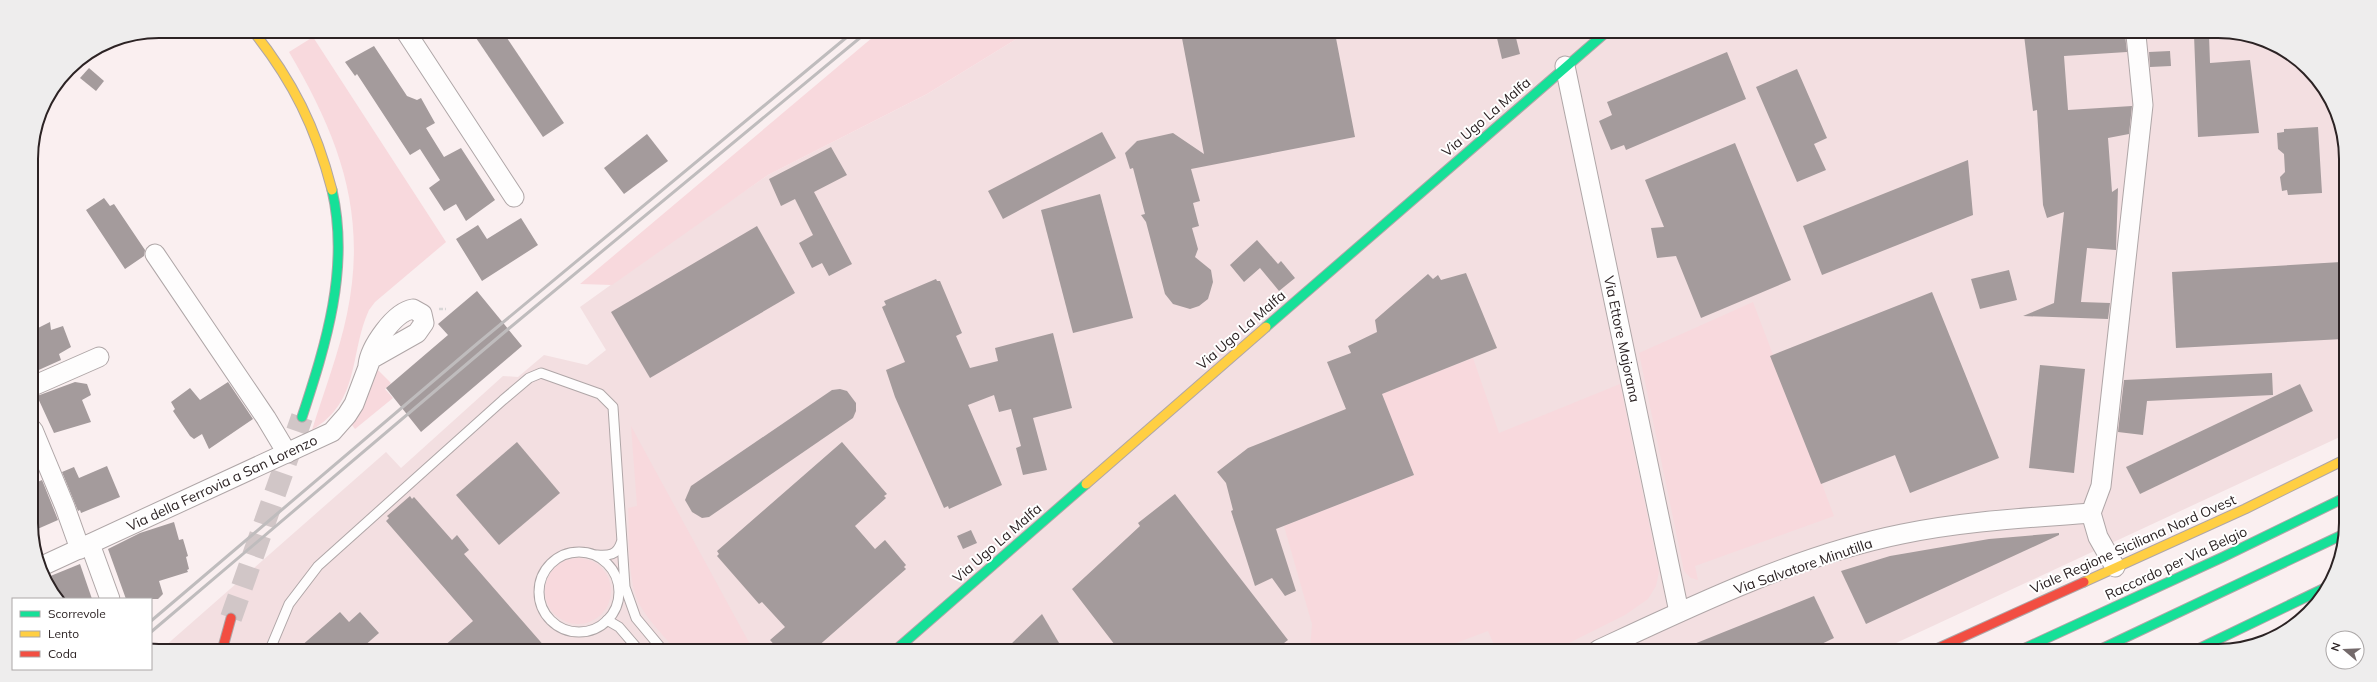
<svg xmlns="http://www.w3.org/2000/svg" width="2377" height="682" font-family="Mulish,sans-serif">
  <rect width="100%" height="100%" fill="#faeff0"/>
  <polygon fill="#f3dfe1" points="1026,33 2251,35 2309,69 2333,102 2344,134 2342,436 1881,650 164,647 386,452 401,468 503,376 518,377 544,355 587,365 606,350 580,307 672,241 768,175 927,94"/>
  <g fill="#f8d9dd">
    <polygon points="879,32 1026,33 927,94 768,175 612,285 580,284"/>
    <path d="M313 37 446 242 375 302 369 310C349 354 361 401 312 430 324 391 339 353 347 314 368 213 339 137 289 52Z"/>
    <polygon points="1753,302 1834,516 1695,566 1698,580 1691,578 1684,571 1639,353"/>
    <polygon points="1473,358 1499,433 1620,384 1659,572 1656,586 1648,599 1625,615 1557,649 1496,649 1488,631 1440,649 1310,649 1312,624 1284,526 1414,475 1382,394"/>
    <polygon points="377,369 391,383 385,389 393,398 355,429 349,421"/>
    <path d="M631 426 752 648H674C663 635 650 622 641 607 626 581 630 537 628 508L637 506Z"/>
    <circle cx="578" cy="591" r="33"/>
  </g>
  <g fill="#a49b9c">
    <polygon points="472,32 503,32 564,123 543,137"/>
    <polygon points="1181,33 1335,33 1355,137 1191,169 1200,201 1193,203 1199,226 1192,228 1198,249 1195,257 1211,270 1213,282 1208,299 1199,306 1190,309 1173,304 1165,294 1146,222 1141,215 1145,214 1133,168 1130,169 1125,153 1137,141 1173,133 1204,154"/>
    <polygon points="1496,34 1515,34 1520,54 1502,59"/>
    <polygon points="2024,35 2125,35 2127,52 2064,56 2068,110 2132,106 2129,134 2108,138 2112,192 2118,188 2116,250 2087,248 2081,302 2110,303 2108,319 2023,316 2054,303 2064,212 2047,218 2043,205 2037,110 2033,111"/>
    <polygon points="2194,35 2209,35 2210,63 2250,60 2259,133 2198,137"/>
    <polygon points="374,46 407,96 417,100 421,98 435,123 426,128 444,157 461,148 495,200 466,221 456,204 444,211 429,188 440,180 420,149 410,155 357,74 355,76 345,62"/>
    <polygon points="2170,51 2171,66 2150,67 2149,52"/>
    <polygon points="1727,52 1746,99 1626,150 1624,145 1611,150 1599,121 1612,115 1607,102"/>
    <polygon points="89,68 104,81 96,91 80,78"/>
    <polygon points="1797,69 1827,138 1814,144 1826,170 1797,182 1756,87"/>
    <polygon points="2318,127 2322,193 2288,195 2287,190 2282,191 2280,177 2285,172 2284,154 2278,149 2277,133 2284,132 2284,129"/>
    <polygon points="1102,132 1116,158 1003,219 988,191"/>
    <polygon points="647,134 668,161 624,194 604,168"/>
    <polygon points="1735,143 1791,280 1701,318 1676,256 1657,258 1651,228 1664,227 1645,180"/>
    <polygon points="831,147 847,175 814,192 852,264 829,276 822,263 812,268 799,243 813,235 795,199 781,206 769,179"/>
    <polygon points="1968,160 1973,215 1822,275 1803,226"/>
    <polygon points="1100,194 1133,318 1073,333 1041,210"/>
    <polygon points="104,198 110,206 114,204 145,250 144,256 125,269 86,210"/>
    <polygon points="521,218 538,245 482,281 456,239 478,225 487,239"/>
    <polygon points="757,226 795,293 650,378 611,312"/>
    <polygon points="1257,240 1278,264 1281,261 1295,278 1279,291 1260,268 1244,282 1230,265"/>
    <polygon points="2341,262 2343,339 2176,348 2172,272"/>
    <polygon points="2009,270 2017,300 1980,309 1971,279"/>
    <polygon points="1466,273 1497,348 1382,394 1414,475 1276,529 1296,591 1285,596 1272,578 1255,586 1231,511 1233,510 1226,483 1217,472 1248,448 1346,409 1327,362 1351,353 1348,346 1377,332 1375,320 1428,274 1433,279 1438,275 1441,280"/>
    <polygon points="936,279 937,281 940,281 962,333 956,336 970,368 998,361 995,348 1053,333 1072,408 1033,418 1047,470 1023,475 1016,448 1021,446 1011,409 999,412 994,395 968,405 1002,485 949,509 948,506 944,508 895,397 886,370 905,362 882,307 886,305 884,301"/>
    <polygon points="477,291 522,346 421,432 386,388 448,335 438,324"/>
    <polygon points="1932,292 1999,458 1910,493 1895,455 1821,484 1770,356"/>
    <polygon points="50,322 51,330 63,326 71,347 59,354 61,360 32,373 32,331"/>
    <polygon points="2040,365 2085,369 2074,473 2029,468"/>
    <polygon points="2272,373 2273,395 2147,401 2143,435 2118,432 2124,380"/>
    <polygon points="75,382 87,384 91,395 82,400 91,422 54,433 37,396"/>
    <polygon points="228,382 253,419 209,449 202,434 194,439 190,436 173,411 175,409 171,402 190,388 200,400"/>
    <polygon points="2300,384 2313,411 2140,494 2126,467"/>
    <polygon points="840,389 847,391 856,403 856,411 853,418 709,517 702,518 692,512 685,500 691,486 832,390"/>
    <polygon points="517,442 560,493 499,545 456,495"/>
    <polygon points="842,442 887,494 884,496 886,498 855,526 875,549 885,540 906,565 904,567 906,569 816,648 777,648 770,640 785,627 762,602 759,604 717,556 719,554 717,551"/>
    <polygon points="107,466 120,497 81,513 80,510 78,511 62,472 74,467 79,478"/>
    <polygon points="42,480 58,520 33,531 33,484"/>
    <polygon points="1175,494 1288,640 1276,649 1118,649 1072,589 1140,526 1138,523"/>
    <polygon points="410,496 412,499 414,497 452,540 457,535 469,550 464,554 546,648 443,647 473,621 386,521 389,518 387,516"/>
    <polygon points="174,522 179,540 183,539 188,556 186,557 189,569 187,570 188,572 159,581 163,594 158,599 126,599 108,549 140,533"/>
    <polygon points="971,530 977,543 963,549 957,536"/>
    <polygon points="2059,533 2059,535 1866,624 1841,571 1890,556 1989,539"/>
    <polygon points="80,564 92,599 59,599 48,577"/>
    <polygon points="1814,596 1834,638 1809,650 1679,650"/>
    <polygon points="340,612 349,622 360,612 379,633 363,647 300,647"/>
    <polygon points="1042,614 1062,648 1007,648"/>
  </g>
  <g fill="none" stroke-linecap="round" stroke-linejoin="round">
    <polyline stroke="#d1c6c7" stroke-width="22" stroke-dasharray="22 11" stroke-linecap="butt" points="231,618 302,417"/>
    <defs>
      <g id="lane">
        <circle cx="579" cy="592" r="40"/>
        <path d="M597 555C609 556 617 555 621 543"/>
        <polyline points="607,620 619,627 637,648"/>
        <polyline points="271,647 289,604 318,566 503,400 529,378 541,373 600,394 613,407 625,587 636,618 661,648"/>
      </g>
      <g id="street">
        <polyline points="406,32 514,197"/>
        <polyline points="1565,66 1679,612"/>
        <polyline points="155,254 266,418 287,453"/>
        <polyline points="33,386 99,357"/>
        <polyline points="33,430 65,507 80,549"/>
        <polyline points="90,544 110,599"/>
        <path d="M42 566 332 432 347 415 354 404 371 359 417 333 424 323 422 314 413 309C394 312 370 347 368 365"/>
        <polyline points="2115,567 2098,537 2091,513 2101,486 2143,105 2136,35"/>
        <path d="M1598 650C1694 605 1798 555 1902 534 1964 521 2028 518 2091 513"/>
      </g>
      <g id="fast">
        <polyline points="1266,327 1604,34"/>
        <path d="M302 417C326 344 350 268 332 190"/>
        <polyline points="898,648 1086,484"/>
        <polyline points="2021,650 2223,557 2342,499"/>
        <polyline points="2099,650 2342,535"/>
        <polyline points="2194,651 2329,586"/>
      </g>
      <g id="slow">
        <path d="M253 31C293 81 316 128 332 190"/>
        <polyline points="1086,484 1266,327"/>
        <polyline points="2084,582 2245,509 2342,461"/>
      </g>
      <g id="jam">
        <polyline points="223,647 231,618"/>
        <polyline points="1934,650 2084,582"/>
      </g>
    </defs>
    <use href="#lane" stroke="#afa6a7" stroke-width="11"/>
    <use href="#street" stroke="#afa6a7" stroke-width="21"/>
    <use href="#fast" stroke="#afa6a7" stroke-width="11"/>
    <use href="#slow" stroke="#afa6a7" stroke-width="11"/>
    <use href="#jam" stroke="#afa6a7" stroke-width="11"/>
    <polyline stroke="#d8d6d6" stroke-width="2.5" stroke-dasharray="4 2" stroke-linecap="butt" points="439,309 446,309"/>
    <use href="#lane" stroke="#fefdfd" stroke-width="9"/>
    <use href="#street" stroke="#fefdfd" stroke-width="19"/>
    <use href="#fast" stroke="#16e098" stroke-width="9"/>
    <use href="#slow" stroke="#ffcf43" stroke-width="9"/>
    <use href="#jam" stroke="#f24e42" stroke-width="9"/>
    <g stroke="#bfbcbd" stroke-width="3">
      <polyline points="151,621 478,343 853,32"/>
      <polyline points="151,632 501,335 867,32"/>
    </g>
  </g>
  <g text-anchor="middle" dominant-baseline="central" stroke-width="4" stroke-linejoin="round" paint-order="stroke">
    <g font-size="14" fill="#2c2324" stroke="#fff">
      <text transform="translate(1486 117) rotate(-41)">Via Ugo La Malfa</text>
      <text transform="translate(1241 330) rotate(-41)">Via Ugo La Malfa</text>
      <text transform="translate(1622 339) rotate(78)">Via Ettore Majorana</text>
      <text transform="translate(222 483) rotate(-25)">Via della Ferrovia a San Lorenzo</text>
      <text transform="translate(997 543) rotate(-41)">Via Ugo La Malfa</text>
      <text transform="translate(2133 544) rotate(-24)">Viale Regione Siciliana Nord Ovest</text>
      <text transform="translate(2176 563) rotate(-25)">Raccordo per Via Belgio</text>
      <text transform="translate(1803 566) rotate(-19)">Via Salvatore Minutilla</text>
    </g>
  </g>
  <path d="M0 0H2377V682H0ZM159 38H2218A121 121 0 0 1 2339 159V523A121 121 0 0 1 2218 644H159A121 121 0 0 1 38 523V159A121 121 0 0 1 159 38Z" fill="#eeeded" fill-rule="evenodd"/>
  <path fill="none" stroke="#2c2324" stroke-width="2" d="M159 38H2218A121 121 0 0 1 2339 159V523A121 121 0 0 1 2218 644H159A121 121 0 0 1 38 523V159A121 121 0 0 1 159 38Z"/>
  <rect x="12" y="598" width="140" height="72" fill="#ffffff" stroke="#aba7a7"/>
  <rect x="20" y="611" width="20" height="6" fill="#16e098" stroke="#aba7a7"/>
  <text x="48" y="618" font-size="12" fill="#2c2324">Scorrevole</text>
  <rect x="20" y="631" width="20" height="6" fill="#ffcf43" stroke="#aba7a7"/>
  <text x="48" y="638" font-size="12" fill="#2c2324">Lento</text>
  <rect x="20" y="651" width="20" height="6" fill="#f24e42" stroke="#aba7a7"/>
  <text x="48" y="658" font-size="12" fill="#2c2324">Coda</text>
  <g transform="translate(2345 650) rotate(289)"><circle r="19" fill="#ffffff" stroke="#aba7a7"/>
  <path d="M0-3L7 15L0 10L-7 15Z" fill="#746a6b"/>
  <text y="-6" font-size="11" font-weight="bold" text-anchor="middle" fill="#2c2324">N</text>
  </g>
</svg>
